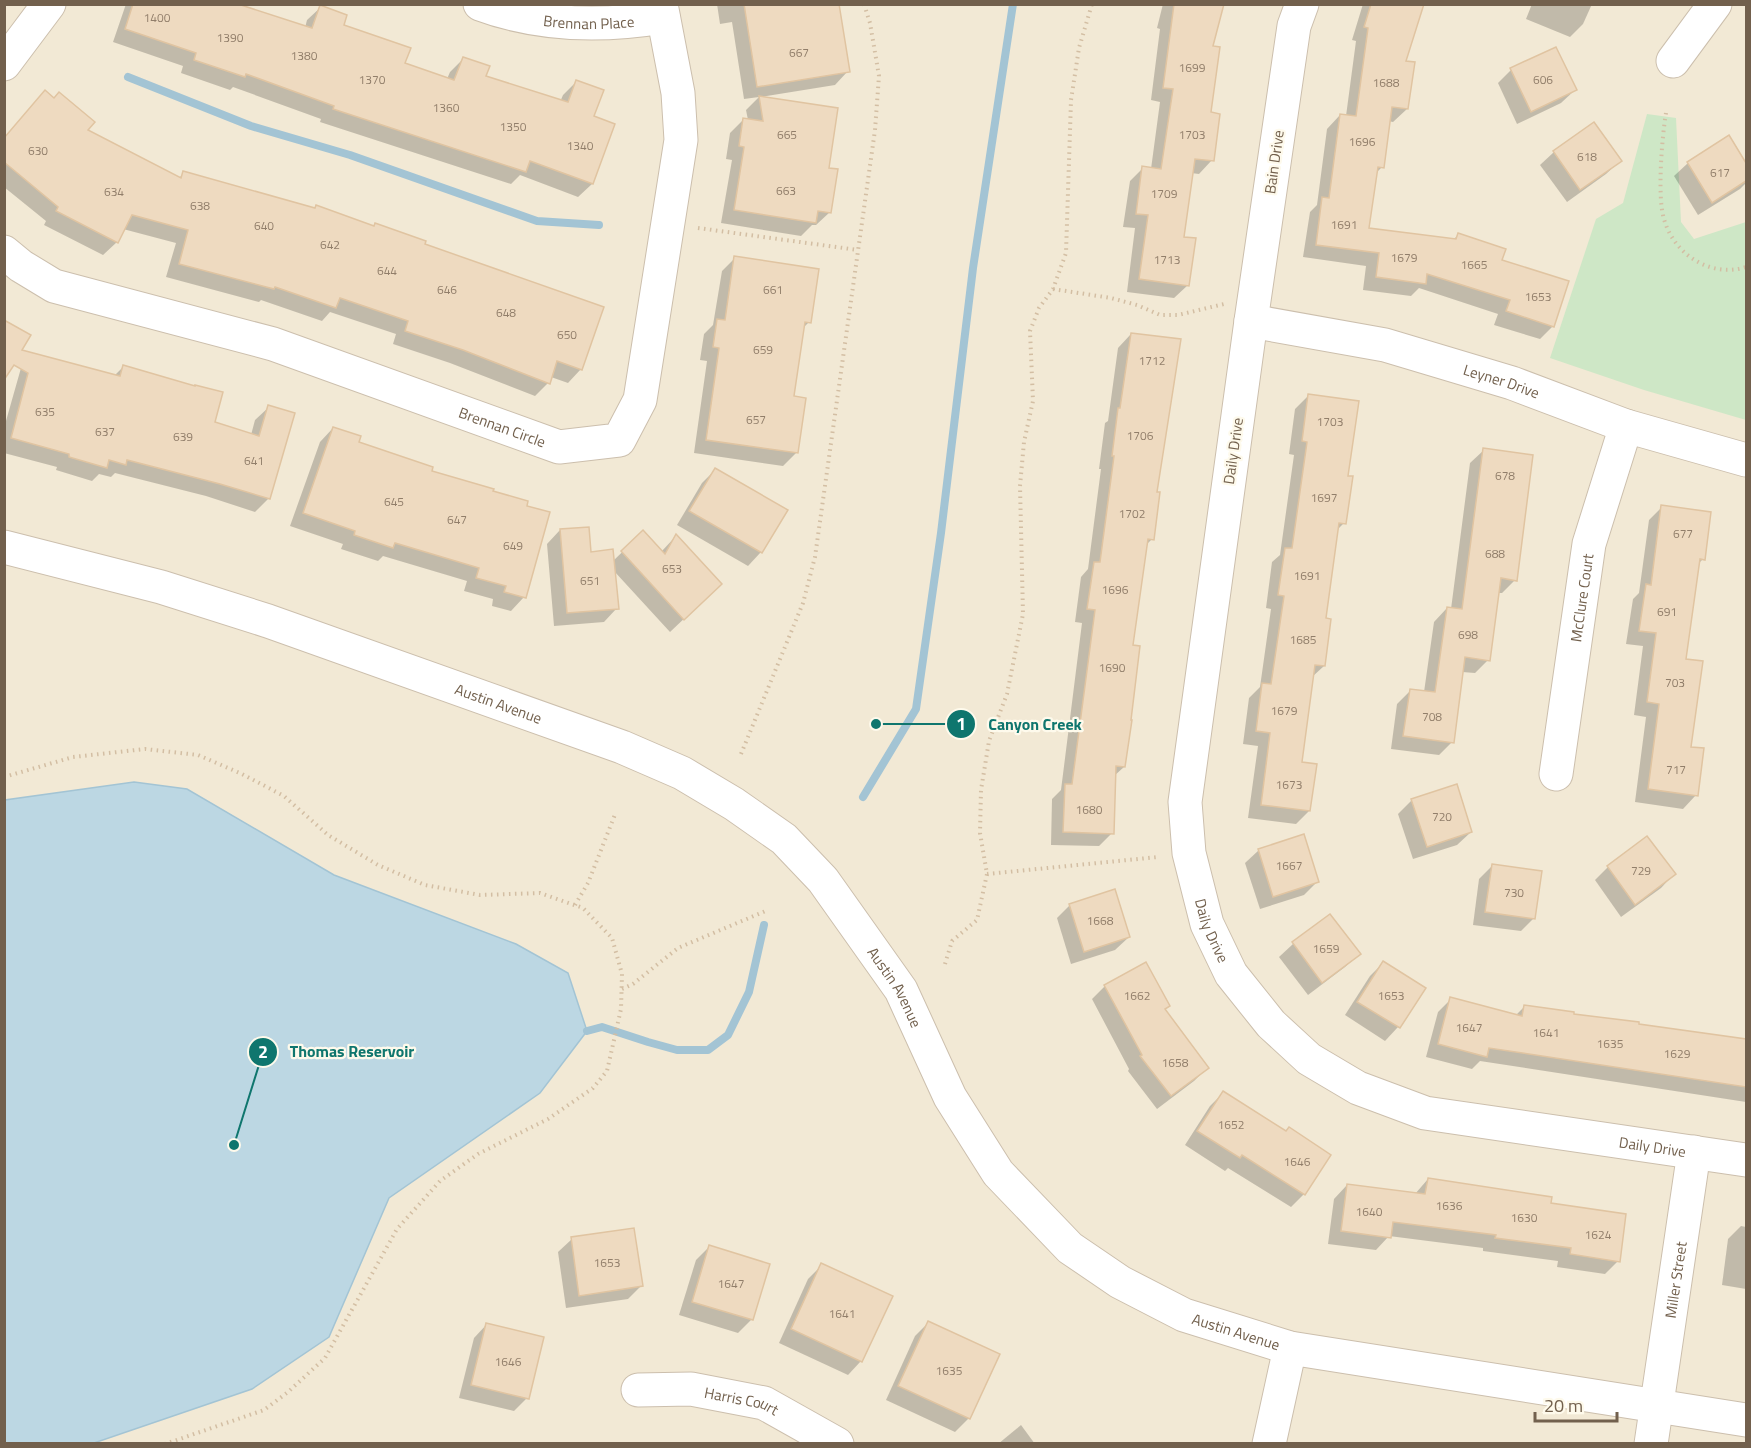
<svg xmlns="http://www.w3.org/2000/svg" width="1751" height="1448" font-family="'Titillium Web',sans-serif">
  <rect width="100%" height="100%" fill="#fbf6e6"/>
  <rect fill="#f2e9d5" x="5" y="5" width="1741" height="1438"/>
  <polygon fill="#cee7c6" points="1647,114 1676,118 1681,222 1694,239 1746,222 1746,420 1644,390 1550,358 1596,219 1623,203"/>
  <polygon fill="#bcd7e3" stroke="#a3c4d4" stroke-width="1.5" points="134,782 187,789 334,875 516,944 568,973 587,1031 540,1093 389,1198 329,1337 252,1389 94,1443 5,1443 5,800"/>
  <g fill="#0003">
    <polygon points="126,4 241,4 240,7 305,28 307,20 321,7 342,26 404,64 447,79 450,72 463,59 485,76 560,102 563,95 576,82 592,117 592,184 578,197 520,175 511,184 320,122 321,119 233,87 230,90 181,73 183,66 113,42"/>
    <polygon points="717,4 826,4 848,71 835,85 760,97 827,169 830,212 816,225 812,225 801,236 721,223 732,160 726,159 730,133 744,119 748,120 746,110 759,97 744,99 732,22 720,24"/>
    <polygon points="1163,4 1222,4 1211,47 1209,114 1212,160 1199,174 1191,173 1182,238 1188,285 1174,298 1127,292 1135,228 1123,227 1130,181 1143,168 1151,169 1160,102 1151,100 1160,29 1157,28"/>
    <polygon points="1363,4 1422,4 1404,62 1407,109 1393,122 1388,121 1382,167 1375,174 1368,229 1453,240 1458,235 1500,261 1553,326 1540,339 1494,325 1498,314 1419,288 1411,296 1363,290 1366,266 1303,257 1310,212 1317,205 1327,129 1340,115 1346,116 1356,41 1352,40"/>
    <polygon points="1532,4 1592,4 1583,24 1570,37 1526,19"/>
    <polygon points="1511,70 1575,90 1561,103 1517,124 1498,83"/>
    <polygon points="45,92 86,131 178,179 184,173 423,245 581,369 568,383 551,377 548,383 535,396 450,363 393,344 396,334 330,312 322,321 261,300 259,302 166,277 176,243 123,229 117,242 103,255 44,225 46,221 4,187 4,138"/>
    <polygon points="1729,137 1746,166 1746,183 1740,189 1698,215 1674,176 1688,163"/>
    <polygon points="1554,152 1620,161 1606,174 1567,202 1540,165"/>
    <polygon points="735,258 809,322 803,328 792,398 797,452 783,466 694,453 707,361 700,360 704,334 713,325 722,271"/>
    <polygon points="1131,334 1156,493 1152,539 1145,546 1131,647 1124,767 1114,776 1112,833 1099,846 1051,845 1052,799 1061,790 1082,623 1075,622 1081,577 1088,569 1101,469 1099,469 1105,423 1108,421 1118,348"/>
    <polygon points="123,367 213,423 251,435 255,420 269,407 269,498 255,512 206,496 115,473 111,477 99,474 92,481 56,470 57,467 4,453 4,428 21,368 114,376"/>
    <polygon points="1309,395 1346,477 1344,523 1336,531 1325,619 1324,666 1312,677 1301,763 1309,811 1296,824 1248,818 1258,746 1243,744 1249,698 1260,687 1271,609 1266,608 1272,562 1280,555 1294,455 1289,454 1295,409"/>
    <polygon points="333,428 357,443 430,472 491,492 524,597 511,611 492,606 493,599 464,591 467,581 383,556 378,561 341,549 343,544 290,526 320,442"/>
    <polygon points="1484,450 1515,580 1502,593 1498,593 1488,660 1475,673 1462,672 1452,742 1439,755 1391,749 1397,704 1411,690 1424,692 1434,622 1447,608 1451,609 1470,463"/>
    <polygon points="715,470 761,552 748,566 677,525 702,483"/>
    <polygon points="1662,507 1703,559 1697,565 1685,660 1690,748 1696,795 1683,809 1635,802 1646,717 1634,715 1643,646 1626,644 1633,599 1639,593 1649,520"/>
    <polygon points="560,530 590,553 613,561 643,532 661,552 676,536 707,597 670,632 614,571 617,608 604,622 554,626 547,544"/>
    <polygon points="1412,800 1471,832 1457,845 1413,859 1398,814"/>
    <polygon points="1259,850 1317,882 1304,895 1260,909 1245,863"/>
    <polygon points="1492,866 1534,918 1521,931 1473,925 1479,879"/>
    <polygon points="1608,867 1674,874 1661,888 1621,917 1595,880"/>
    <polygon points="1070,905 1129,937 1115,950 1071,964 1057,918"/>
    <polygon points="1330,916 1359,954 1345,967 1308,995 1279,957 1293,944"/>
    <polygon points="1383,963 1424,989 1398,1027 1385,1041 1345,1015 1370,976"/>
    <polygon points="1105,986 1168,1006 1164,1010 1207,1068 1194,1081 1157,1109 1128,1071 1129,1069 1092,999"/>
    <polygon points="1451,999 1515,1016 1524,1007 1746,1041 1746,1102 1480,1061 1472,1069 1426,1057 1438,1012"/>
    <polygon points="1223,1093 1304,1194 1291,1207 1228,1168 1225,1171 1185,1145 1210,1106"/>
    <polygon points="1428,1179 1549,1205 1618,1261 1605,1274 1557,1267 1558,1261 1483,1251 1483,1248 1389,1236 1376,1250 1328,1244 1334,1199 1347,1185 1415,1194"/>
    <polygon points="1741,1226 1746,1227 1746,1289 1722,1285 1728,1239"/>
    <polygon points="572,1239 641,1286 628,1299 566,1308 558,1252"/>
    <polygon points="709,1247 768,1265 751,1320 738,1333 679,1315 696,1260"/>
    <polygon points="822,1265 861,1361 848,1375 779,1343 808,1279"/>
    <polygon points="928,1323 998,1354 969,1418 955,1432 886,1400 915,1336"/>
    <polygon points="487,1324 527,1398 514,1411 459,1398 474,1338"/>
    <polygon points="1021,1425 1035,1444 998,1444"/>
  </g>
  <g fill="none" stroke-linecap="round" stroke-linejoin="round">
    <g stroke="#a3c4d4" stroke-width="8">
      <polyline points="128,77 251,126 350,155 537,221 599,225"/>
      <polyline points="863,797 916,709 941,533 973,268 1013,4"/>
      <polyline points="587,1031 602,1027 648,1042 677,1050 708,1050 728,1035 749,992 764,925"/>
    </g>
  </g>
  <g fill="#eedac0" stroke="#e0c4a1" stroke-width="1.5">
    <polygon points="133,4 238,4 312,28 320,5 347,15 344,25 411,48 405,63 454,80 463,57 490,66 486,76 568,102 576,80 604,90 594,116 615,124 593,184 530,161 526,172 333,109 334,106 246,74 245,77 194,60 196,53 125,29"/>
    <polygon points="744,4 839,4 850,72 757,87"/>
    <polygon points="1174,4 1224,4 1213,46 1220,47 1211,112 1220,114 1214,161 1195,159 1184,237 1196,238 1189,286 1139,279 1148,215 1136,214 1142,166 1161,169 1173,89 1163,88"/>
    <polygon points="1371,4 1424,4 1406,61 1415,62 1408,109 1392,107 1384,168 1378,167 1369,228 1456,239 1458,233 1506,249 1502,260 1569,281 1554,327 1506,311 1510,300 1427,274 1426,284 1376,277 1379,253 1316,245 1322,197 1329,198 1340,114 1356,116 1368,28 1364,27"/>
    <polygon points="1556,47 1577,90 1531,112 1510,68"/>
    <polygon points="45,90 54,98 59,92 95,122 88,130 181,178 183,171 315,208 316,205 374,226 375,223 426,241 425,244 604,307 582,370 557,361 550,384 463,350 405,331 408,321 340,298 336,308 275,287 274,289 179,264 188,230 132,215 118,243 56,211 58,207 4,162 4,138"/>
    <polygon points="759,96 838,108 829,168 838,169 831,213 818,211 816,223 734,210 744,147 739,146 743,118 763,121"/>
    <polygon points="1594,122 1622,161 1580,190 1553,151"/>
    <polygon points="1729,135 1746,163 1746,181 1712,203 1687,162"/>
    <polygon points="734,256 819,269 811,323 805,322 794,396 806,398 798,453 706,440 719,348 713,347 717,319 725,320"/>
    <polygon points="4,320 31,335 22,350 120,376 123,365 195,386 195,385 223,392 215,422 259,436 268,405 295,413 270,499 220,484 127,460 126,465 109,460 107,468 69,457 69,454 11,438 28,373 14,365 4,380"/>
    <polygon points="1131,333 1181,339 1157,492 1160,492 1154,540 1148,539 1133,645 1140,646 1131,720 1132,720 1125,767 1116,766 1114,834 1063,832 1065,784 1072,784 1095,610 1087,609 1094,562 1100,562 1114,456 1112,456 1118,408 1120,408"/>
    <polygon points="1308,394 1359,401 1348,476 1353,476 1346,524 1339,523 1326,618 1331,619 1325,666 1315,665 1302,762 1317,764 1310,811 1261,805 1270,733 1256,731 1262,683 1271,684 1284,596 1278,595 1285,548 1292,548 1307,442 1302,441"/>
    <polygon points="333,427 361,436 359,442 433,467 432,471 494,489 493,491 528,501 527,506 550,512 526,598 504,592 506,586 476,578 479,568 395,543 393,548 354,535 355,531 303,513"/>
    <polygon points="1483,448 1533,455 1517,581 1501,578 1490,661 1465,657 1454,743 1403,736 1410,689 1435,692 1447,607 1462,609"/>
    <polygon points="715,468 788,510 762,553 689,511"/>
    <polygon points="1661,505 1711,512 1705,560 1700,559 1686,659 1703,661 1691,747 1704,748 1698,796 1648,789 1659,704 1647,702 1656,633 1639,631 1646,584 1651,585"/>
    <polygon points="589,527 591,552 613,549 619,609 567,613 560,529"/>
    <polygon points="643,530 665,554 676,534 722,584 684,620 621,551"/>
    <polygon points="1457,784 1472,832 1427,847 1411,799"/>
    <polygon points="1304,834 1319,882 1273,897 1258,849"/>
    <polygon points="1647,836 1676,874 1635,905 1607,866"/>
    <polygon points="1492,864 1542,871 1535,919 1485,912"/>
    <polygon points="1115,889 1130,937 1084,952 1069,904"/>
    <polygon points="1330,914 1361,954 1322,983 1292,942"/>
    <polygon points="1383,961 1426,988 1400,1028 1357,1002"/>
    <polygon points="1146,962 1170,1006 1165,1009 1209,1068 1171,1096 1140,1056 1142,1055 1104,985"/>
    <polygon points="1450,997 1522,1016 1524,1005 1574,1012 1574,1014 1639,1022 1639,1024 1746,1039 1746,1087 1489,1048 1487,1057 1438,1044"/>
    <polygon points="1223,1091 1286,1131 1289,1127 1331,1155 1305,1195 1242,1155 1240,1158 1197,1131"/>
    <polygon points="1428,1178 1552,1197 1551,1203 1626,1214 1620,1262 1570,1254 1571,1248 1495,1238 1496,1235 1393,1222 1391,1238 1341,1231 1347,1184 1425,1194"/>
    <polygon points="634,1228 643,1286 579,1296 571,1237"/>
    <polygon points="709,1245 770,1264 753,1320 692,1302"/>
    <polygon points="821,1263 893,1296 862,1362 791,1329"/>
    <polygon points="928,1321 1000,1354 970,1419 898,1386"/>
    <polygon points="486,1323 544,1337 529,1399 471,1385"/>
  </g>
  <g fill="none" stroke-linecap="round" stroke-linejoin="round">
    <defs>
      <g id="street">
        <path id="s1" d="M480 4C539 26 602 27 663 17"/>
        <path id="s2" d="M1302 4 1294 26 1251 321 1185 802 1189 853 1207 924 1231 974 1271 1024 1309 1059 1358 1088 1425 1113 1746 1160"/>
        <polyline points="1673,61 1715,4"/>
        <polyline points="4,64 49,4"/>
        <path id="s3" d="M4 252 21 266 54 286 273 344 559 447 619 440 640 400 681 140 678 93 661 4"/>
        <path id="s4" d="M1251 321 1385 345 1512 383 1626 426 1746 460"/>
        <path id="s5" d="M4 547 161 587 268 621 622 747 682 773 734 804 784 839 823 880 901 990 950 1097 998 1173 1070 1248 1120 1282 1184 1315 1290 1348 1746 1420"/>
        <path id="s6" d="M1556 774 1589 544 1626 426"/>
        <path id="s7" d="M638 1390 691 1389 764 1403 837 1444"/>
        <polyline points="1269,1444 1290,1348"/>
        <path id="s8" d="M1651 1444 1694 1152"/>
      </g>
    </defs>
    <use href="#street" stroke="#ccbfad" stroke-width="35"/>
    <g stroke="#d3bea3" stroke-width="4" stroke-dasharray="1.5 4.5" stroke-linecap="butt">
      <path d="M1666 113C1662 137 1657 197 1664 219 1674 255 1711 278 1746 267"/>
      <polyline points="698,228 858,250"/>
      <polyline points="1053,289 1111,298 1137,305 1160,315 1178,315 1224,304"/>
      <polyline points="741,754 803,603 815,557 875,130 879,76 870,23 864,4"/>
      <polyline points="4,777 73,757 145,749 198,755 242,774 284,796 328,835 378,865 425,885 480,895 540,893 583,908 612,938 622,974 621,1009 607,1071 593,1088 548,1119 478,1154 440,1181 397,1229 325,1358 288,1392 264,1410 165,1444"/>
      <polyline points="987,874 1158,857"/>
      <polyline points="575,905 588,883 616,812"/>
      <polyline points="945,964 952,941 977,920 987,874 980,833 981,790 989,741 1007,694 1023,614 1020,486 1024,442 1033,401 1030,331 1039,308 1053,289 1066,253 1071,100 1079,48 1092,4"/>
      <polyline points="622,989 633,984 678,948 768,910"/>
    </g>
    <use href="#street" stroke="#fff" stroke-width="33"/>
  </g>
  <g text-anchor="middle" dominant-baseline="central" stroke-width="4.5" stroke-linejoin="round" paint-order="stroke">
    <g font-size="12" fill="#917e6a">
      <text x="157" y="17">1400</text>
      <text x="230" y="37">1390</text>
      <text x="799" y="52">667</text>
      <text x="304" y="55">1380</text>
      <text x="1192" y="67">1699</text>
      <text x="372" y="79">1370</text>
      <text x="1543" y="79">606</text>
      <text x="1386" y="82">1688</text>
      <text x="446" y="107">1360</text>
      <text x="513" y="126">1350</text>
      <text x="787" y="134">665</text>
      <text x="1192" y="134">1703</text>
      <text x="1362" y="141">1696</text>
      <text x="580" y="145">1340</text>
      <text x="38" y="150">630</text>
      <text x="1587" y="156">618</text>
      <text x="1720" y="172">617</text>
      <text x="786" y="190">663</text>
      <text x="114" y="191">634</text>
      <text x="1164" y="193">1709</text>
      <text x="200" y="205">638</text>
      <text x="1344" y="224">1691</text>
      <text x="264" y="225">640</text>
      <text x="330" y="244">642</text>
      <text x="1404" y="257">1679</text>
      <text x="1167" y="259">1713</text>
      <text x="1474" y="264">1665</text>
      <text x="387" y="270">644</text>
      <text x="447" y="289">646</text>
      <text x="773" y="289">661</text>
      <text x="1538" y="296">1653</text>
      <text x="506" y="312">648</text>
      <text x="567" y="334">650</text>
      <text x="763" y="349">659</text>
      <text x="1152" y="360">1712</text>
      <text x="45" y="411">635</text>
      <text x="756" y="419">657</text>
      <text x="1330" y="421">1703</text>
      <text x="105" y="431">637</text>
      <text x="1140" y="435">1706</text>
      <text x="183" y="436">639</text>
      <text x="254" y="460">641</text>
      <text x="1505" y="475">678</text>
      <text x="1324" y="497">1697</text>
      <text x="394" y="501">645</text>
      <text x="1132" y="513">1702</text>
      <text x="457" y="519">647</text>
      <text x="1683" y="533">677</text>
      <text x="513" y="545">649</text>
      <text x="1495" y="553">688</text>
      <text x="672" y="568">653</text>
      <text x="1307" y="575">1691</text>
      <text x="590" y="580">651</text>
      <text x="1115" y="589">1696</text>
      <text x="1667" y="611">691</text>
      <text x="1468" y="634">698</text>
      <text x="1303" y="639">1685</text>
      <text x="1112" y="667">1690</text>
      <text x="1675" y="682">703</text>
      <text x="1284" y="710">1679</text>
      <text x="1432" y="716">708</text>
      <text x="1676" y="769">717</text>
      <text x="1289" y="784">1673</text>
      <text x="1089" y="809">1680</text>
      <text x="1442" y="816">720</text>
      <text x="1289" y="865">1667</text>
      <text x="1641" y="870">729</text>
      <text x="1514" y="892">730</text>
      <text x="1100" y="920">1668</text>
      <text x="1326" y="948">1659</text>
      <text x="1137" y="995">1662</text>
      <text x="1391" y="995">1653</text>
      <text x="1469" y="1027">1647</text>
      <text x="1546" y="1032">1641</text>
      <text x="1610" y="1043">1635</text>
      <text x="1677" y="1053">1629</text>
      <text x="1175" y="1062">1658</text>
      <text x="1231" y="1124">1652</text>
      <text x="1297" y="1161">1646</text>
      <text x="1449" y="1205">1636</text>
      <text x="1369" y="1211">1640</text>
      <text x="1524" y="1217">1630</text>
      <text x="1598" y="1234">1624</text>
      <text x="607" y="1262">1653</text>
      <text x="731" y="1283">1647</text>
      <text x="842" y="1313">1641</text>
      <text x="508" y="1361">1646</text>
      <text x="949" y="1370">1635</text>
    </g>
    <g font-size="15" fill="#72604d" stroke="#fefaec">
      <text stroke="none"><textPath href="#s1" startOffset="111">Brennan Place</textPath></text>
      <text transform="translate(1274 162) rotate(-82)">Bain Drive</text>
      <text stroke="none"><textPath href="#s4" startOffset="258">Leyner Drive</textPath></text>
      <text stroke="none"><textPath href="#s3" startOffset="531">Brennan Circle</textPath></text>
      <text transform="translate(1233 451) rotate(-82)">Daily Drive</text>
      <text stroke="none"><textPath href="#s6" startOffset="178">McClure Court</textPath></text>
      <text stroke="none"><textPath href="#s5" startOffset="519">Austin Avenue</textPath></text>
      <text stroke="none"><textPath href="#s2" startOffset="939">Daily Drive</textPath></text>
      <text stroke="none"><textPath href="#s5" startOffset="1023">Austin Avenue</textPath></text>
      <text stroke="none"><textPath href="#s2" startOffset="1461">Daily Drive</textPath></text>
      <text stroke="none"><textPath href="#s8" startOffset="166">Miller Street</textPath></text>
      <text stroke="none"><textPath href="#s5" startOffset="1527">Austin Avenue</textPath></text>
      <text stroke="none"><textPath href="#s7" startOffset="105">Harris Court</textPath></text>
    </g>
  </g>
  <path fill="none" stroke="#0f766e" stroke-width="2" d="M876 724L961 724M234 1145L263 1052"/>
  <g fill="#0f766e" stroke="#fefaec" stroke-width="2">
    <circle cx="876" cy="724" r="6"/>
    <circle cx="234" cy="1145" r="6"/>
    <circle cx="961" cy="724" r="15"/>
    <circle cx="263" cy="1052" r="15"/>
  </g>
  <g font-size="18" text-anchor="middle" font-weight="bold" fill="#fff">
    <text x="961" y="730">1</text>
    <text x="263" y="1058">2</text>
  </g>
  <g font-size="16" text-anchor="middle" font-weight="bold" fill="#0f766e" stroke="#fefaec" stroke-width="4.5" stroke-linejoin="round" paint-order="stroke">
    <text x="1035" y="730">Canyon Creek</text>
    <text x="352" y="1057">Thomas Reservoir</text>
  </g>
  <rect width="1751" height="1448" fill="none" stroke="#72604d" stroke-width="12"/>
  <path d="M1535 1412v9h82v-9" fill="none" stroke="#72604d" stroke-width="3"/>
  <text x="1544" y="1412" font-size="18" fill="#72604d" stroke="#fefaec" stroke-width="4.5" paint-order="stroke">20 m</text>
</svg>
